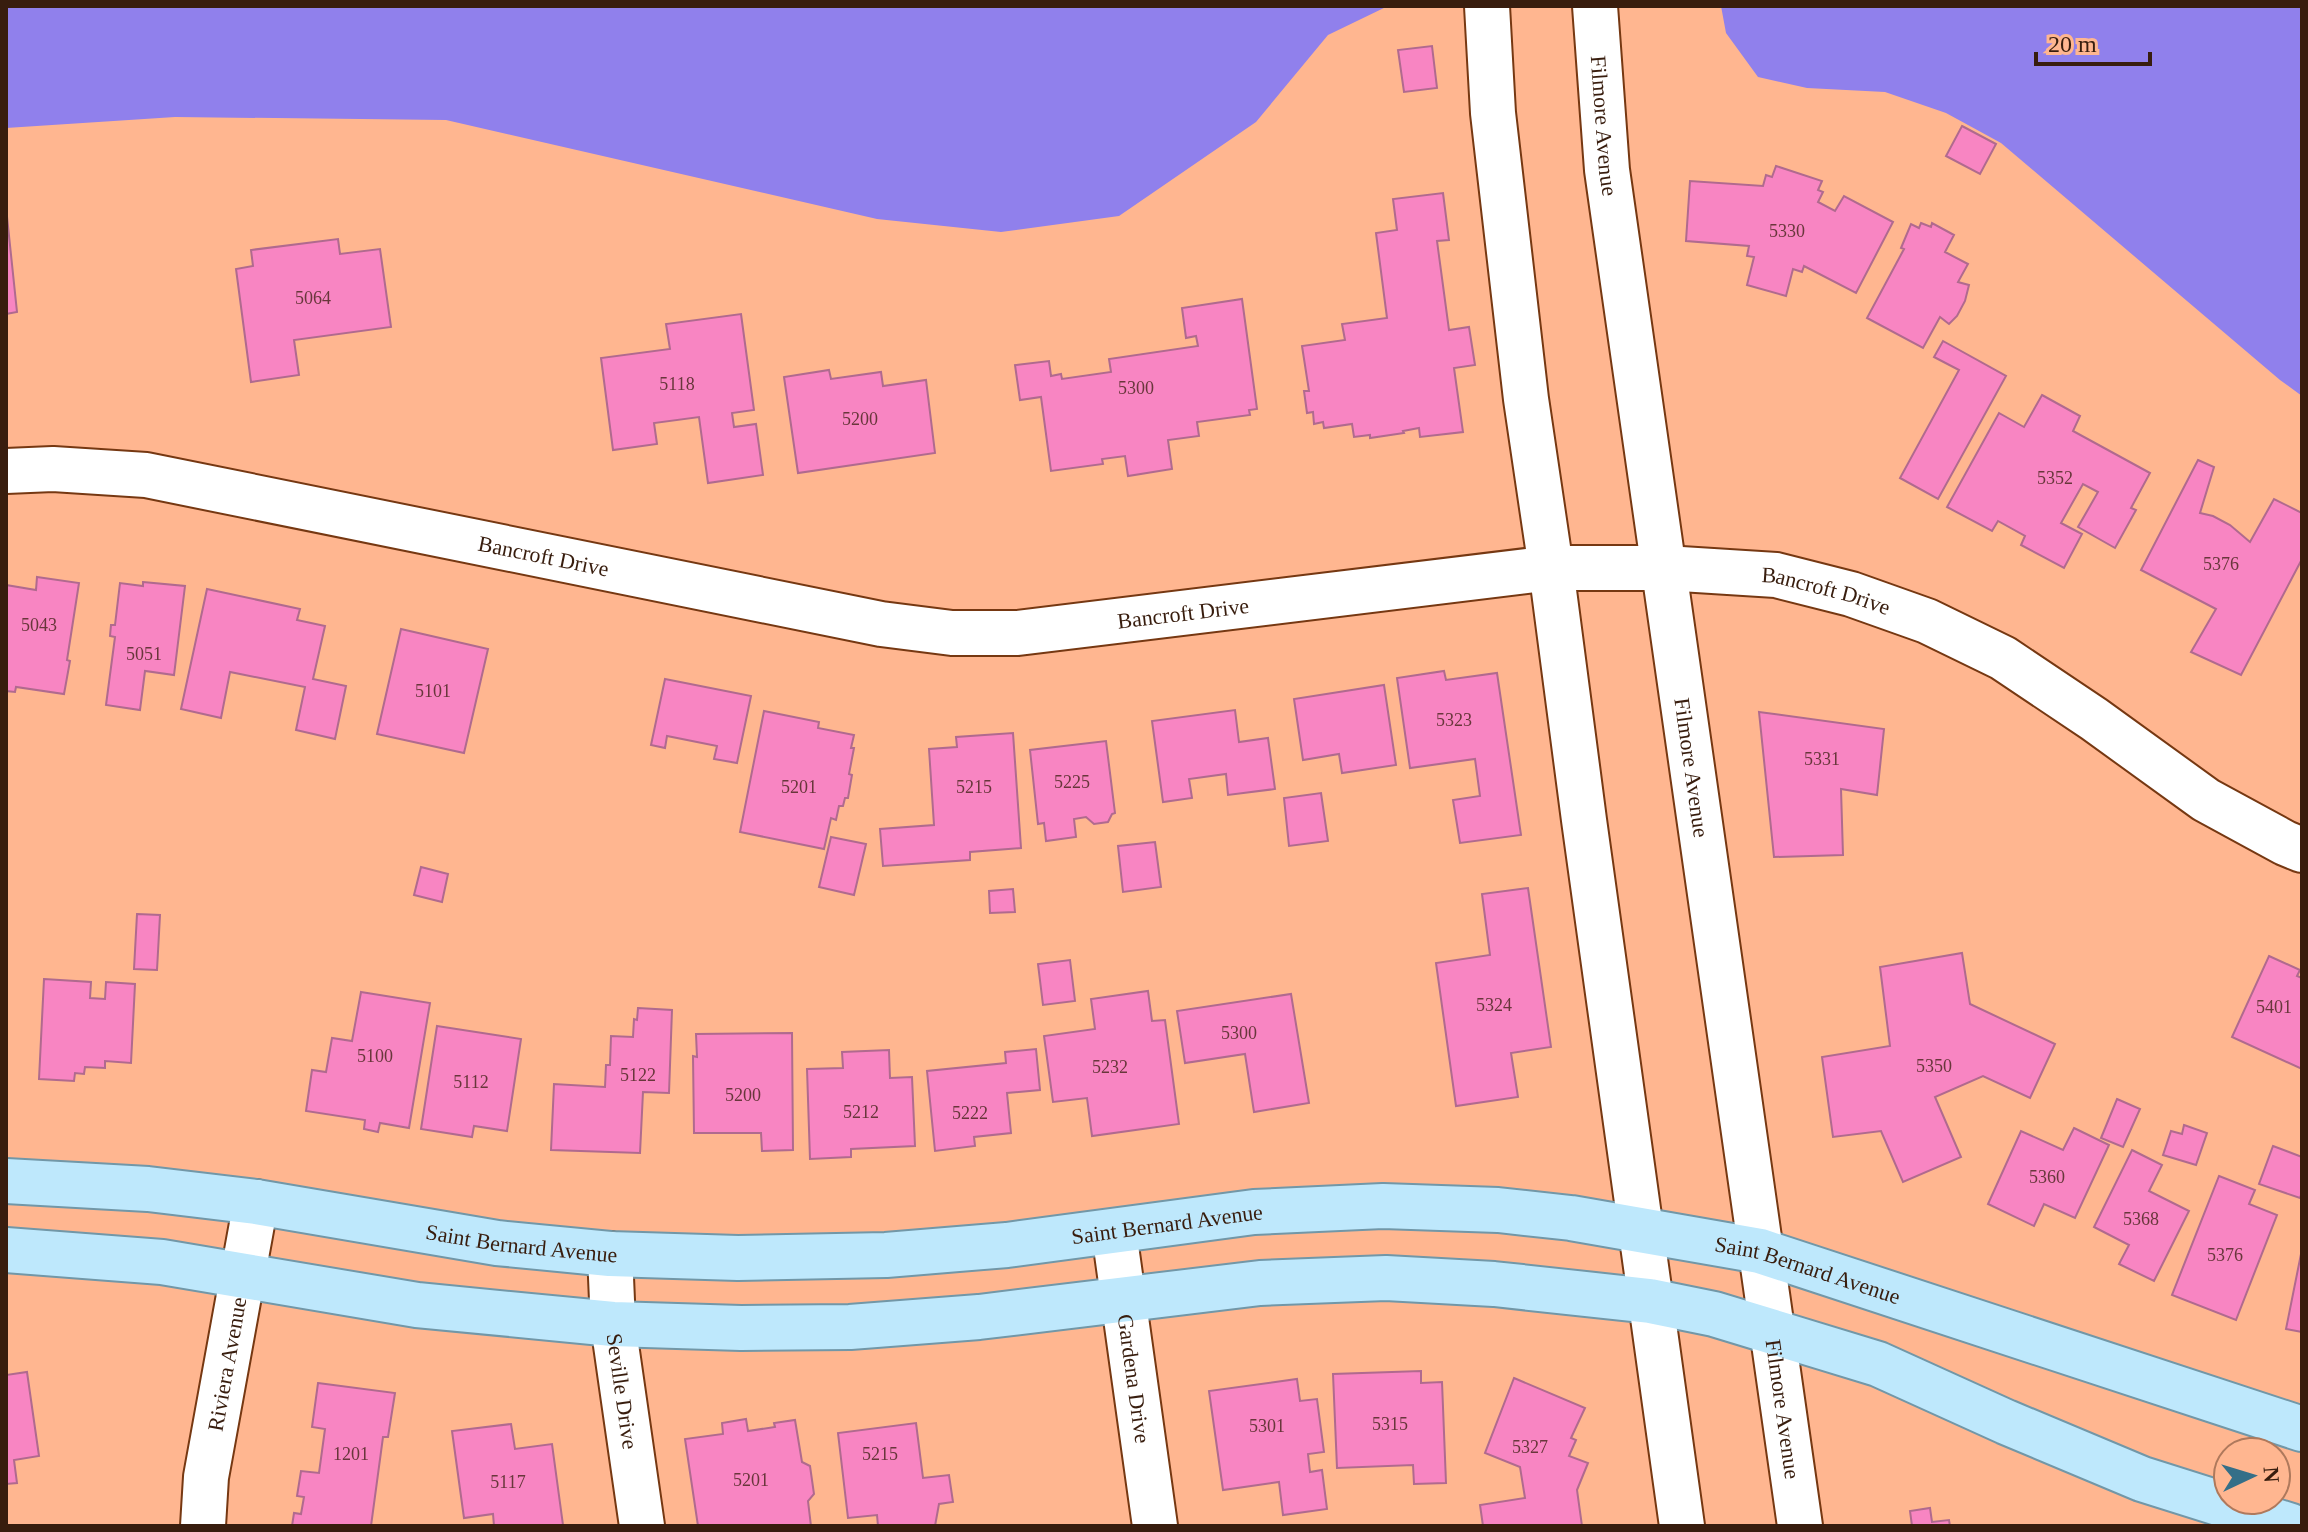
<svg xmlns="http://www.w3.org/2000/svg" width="2308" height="1532" font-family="Georgia,serif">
  <rect width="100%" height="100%" fill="#ffb690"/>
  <g fill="#9080ec">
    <polygon points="6,6 1388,6 1328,35 1256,122 1119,216 1001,232 877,219 446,120 175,117 6,128"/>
    <polygon points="1721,6 2302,6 2302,396 2280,380 2001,143 1946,113 1885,92 1807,88 1758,77 1726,33"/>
  </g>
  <g fill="#f885c2" stroke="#b06a8e" stroke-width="2">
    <polygon points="1432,46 1437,88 1404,92 1398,50"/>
    <polygon points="1962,126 1996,144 1980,174 1946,156"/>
    <polygon points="1776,166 1822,181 1818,190 1823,192 1818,202 1835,211 1844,196 1893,222 1856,293 1804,266 1802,272 1793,269 1786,296 1747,285 1754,257 1747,256 1749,246 1686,241 1690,181 1763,186 1766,175 1772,177"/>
    <polygon points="1443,193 1449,240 1437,241 1449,330 1469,327 1475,365 1454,368 1463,432 1420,437 1419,428 1403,431 1404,433 1370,438 1370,435 1354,437 1352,424 1324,428 1323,422 1314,424 1313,412 1307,413 1304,391 1309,391 1302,346 1345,340 1342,324 1387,318 1376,233 1397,230 1393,199"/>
    <polygon points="6,207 17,312 6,314"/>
    <polygon points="1921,223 1931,227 1932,223 1954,235 1945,252 1968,264 1958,282 1969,285 1965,301 1957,316 1949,324 1940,317 1923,348 1867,318 1904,249 1901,248 1911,224 1919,228"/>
    <polygon points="338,239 340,254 380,249 391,327 294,340 299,375 251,382 236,269 253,266 251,250"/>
    <polygon points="1242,299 1257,409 1249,410 1250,415 1197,422 1199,436 1168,440 1172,469 1128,476 1125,456 1102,459 1103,464 1051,471 1041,397 1020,400 1015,365 1049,361 1051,376 1061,374 1062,379 1111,372 1109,359 1198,346 1196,336 1186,338 1182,308"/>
    <polygon points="741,314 754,410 732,413 734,427 756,424 763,475 708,483 699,417 654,423 657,444 613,450 601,358 670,349 666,324"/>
    <polygon points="1943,341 2006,376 1938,499 1900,478 1959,370 1934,357"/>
    <polygon points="829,370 831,379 881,372 883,386 926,380 935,453 798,473 784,377"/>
    <polygon points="2042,395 2080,416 2073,431 2150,473 2131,508 2136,510 2115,548 2078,527 2098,492 2083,484 2061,523 2082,534 2064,568 2021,545 2025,536 1998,521 1992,531 1947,507 1999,413 2024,427"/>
    <polygon points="2198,460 2214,467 2200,513 2213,516 2230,525 2250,542 2274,499 2302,513 2302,559 2241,675 2191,652 2216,609 2141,570"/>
    <polygon points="37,577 79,583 67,660 70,661 64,694 16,687 15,692 6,691 6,585 36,590"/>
    <polygon points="143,582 185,586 174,675 145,671 140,710 106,705 115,637 110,636 111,625 115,625 120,583 143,586"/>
    <polygon points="207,589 300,609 297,620 325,626 313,679 346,686 335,739 296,730 305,687 230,672 221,718 181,709"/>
    <polygon points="401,629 488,649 464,753 377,734"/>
    <polygon points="1444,671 1446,680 1497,673 1521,835 1460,843 1453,800 1480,796 1475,759 1410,768 1397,678"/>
    <polygon points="665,679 751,696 737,763 714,759 717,746 667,736 665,748 651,745"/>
    <polygon points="1384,685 1396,765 1342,773 1339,754 1303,760 1294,699"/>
    <polygon points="1235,710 1239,742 1268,738 1275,789 1228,795 1226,774 1189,779 1192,798 1163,802 1152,721"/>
    <polygon points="764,711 819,722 818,728 854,735 851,748 854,748 849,774 852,775 848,798 845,798 843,806 839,806 836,820 831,818 824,849 740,832"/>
    <polygon points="1759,712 1884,729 1877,795 1841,789 1843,855 1774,857"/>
    <polygon points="1013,733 1021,848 970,852 970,860 883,866 880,829 934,825 929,749 957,747 956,737"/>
    <polygon points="1106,741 1115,813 1112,814 1108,822 1094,824 1086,817 1074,819 1076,837 1046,841 1044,823 1038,824 1030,750"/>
    <polygon points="1321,793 1328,841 1289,846 1284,798"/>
    <polygon points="831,837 866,844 854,895 819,887"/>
    <polygon points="1155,842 1161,887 1123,892 1118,846"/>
    <polygon points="421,867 448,874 442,902 414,895"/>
    <polygon points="1528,888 1551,1047 1511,1053 1518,1097 1456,1106 1436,963 1490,955 1482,894"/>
    <polygon points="1013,889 1015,912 990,913 989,891"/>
    <polygon points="137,914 160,915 157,970 134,969"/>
    <polygon points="1962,953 1970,1004 2055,1044 2030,1098 1983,1076 1935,1097 1961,1157 1903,1182 1881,1131 1833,1137 1822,1057 1890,1046 1880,967"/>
    <polygon points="2269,956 2300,970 2297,976 2302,978 2302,1069 2232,1037"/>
    <polygon points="1070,960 1075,1001 1043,1005 1038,964"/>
    <polygon points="44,979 91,982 90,998 105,999 106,982 135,984 131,1063 105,1061 105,1068 85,1067 84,1074 75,1073 74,1081 39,1079"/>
    <polygon points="1148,991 1152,1021 1165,1020 1179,1124 1092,1136 1087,1098 1053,1102 1044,1036 1095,1029 1091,999"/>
    <polygon points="361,992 430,1003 409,1128 380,1123 378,1132 364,1129 365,1120 306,1111 312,1070 326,1072 332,1038 352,1041"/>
    <polygon points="1291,994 1309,1103 1254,1112 1245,1054 1185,1063 1177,1011"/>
    <polygon points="638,1008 672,1010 669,1093 643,1092 640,1153 551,1150 554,1084 605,1087 606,1065 610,1065 611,1036 633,1037 634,1019 637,1020"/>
    <polygon points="437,1026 521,1039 507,1131 474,1126 472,1137 421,1129"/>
    <polygon points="792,1033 793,1150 762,1151 761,1133 694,1133 693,1056 697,1057 696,1034"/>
    <polygon points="1036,1049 1040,1090 1007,1093 1011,1133 974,1137 975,1146 935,1151 927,1071 1006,1063 1005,1052"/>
    <polygon points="889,1050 890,1078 912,1077 915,1146 851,1149 851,1157 810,1159 807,1069 843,1068 842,1052"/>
    <polygon points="2117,1099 2140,1109 2123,1147 2101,1138"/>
    <polygon points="2184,1125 2207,1133 2196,1165 2163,1155 2171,1131 2182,1134"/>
    <polygon points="2074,1128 2109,1145 2075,1218 2044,1204 2034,1226 1988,1204 2021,1131 2063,1150"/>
    <polygon points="2273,1146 2302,1157 2302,1192 2300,1198 2259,1184"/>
    <polygon points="2132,1150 2162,1165 2149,1191 2189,1211 2154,1281 2119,1264 2129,1245 2094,1227"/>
    <polygon points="2219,1176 2255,1190 2249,1204 2277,1215 2236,1320 2172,1295"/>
    <polygon points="2302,1249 2302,1332 2286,1329"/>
    <polygon points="1421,1371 1421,1383 1442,1382 1446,1483 1414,1484 1413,1465 1337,1468 1333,1374"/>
    <polygon points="27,1372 39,1456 14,1460 17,1483 6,1484 6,1375"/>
    <polygon points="1514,1378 1585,1408 1571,1438 1576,1440 1569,1456 1588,1463 1577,1490 1582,1526 1483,1526 1480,1505 1525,1498 1520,1467 1485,1453"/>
    <polygon points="1297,1379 1300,1401 1317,1399 1324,1452 1308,1454 1310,1472 1322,1470 1327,1509 1283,1515 1279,1482 1223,1490 1209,1391"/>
    <polygon points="318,1383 395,1393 388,1437 383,1437 371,1526 292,1526 294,1513 301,1514 304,1497 297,1496 301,1471 319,1473 325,1429 312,1427"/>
    <polygon points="746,1419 748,1431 775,1427 774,1423 795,1420 802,1462 810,1466 814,1494 808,1501 811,1526 698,1526 685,1439 723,1434 722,1423"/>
    <polygon points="916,1423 923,1478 949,1475 953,1502 939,1504 935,1526 878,1526 877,1515 848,1518 838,1433"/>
    <polygon points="511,1424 515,1449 552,1444 563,1525 494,1526 493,1514 464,1518 452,1431"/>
    <polygon points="1930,1508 1932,1522 1949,1520 1950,1526 1912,1526 1910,1511"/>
  </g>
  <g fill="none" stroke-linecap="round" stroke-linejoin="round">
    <defs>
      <g id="minor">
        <polyline points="1487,6 1493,113 1526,399 1551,568 1584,820 1682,1526"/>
        <path id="s1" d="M1595 6 1607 170 1800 1526"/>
        <path id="s2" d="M6 471 53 469 146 475 881 624 952 633H1018L1551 568H1665L1776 575 1851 594 1927 621 2003 658 2094 719 2206 800 2285 843 2302 850"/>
        <path id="s3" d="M1114 1232 1155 1526"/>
        <path id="s4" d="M610 1254 613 1324 642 1526"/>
        <path id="s5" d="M203 1526 206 1477 256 1202"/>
      </g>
      <g id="major">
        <path id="s6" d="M6 1181 148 1189 256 1202 497 1243 610 1254 738 1258 886 1255 1007 1245 1254 1212 1383 1206 1498 1210 1571 1218 1760 1251 2302 1429"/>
        <polyline points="6,1250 162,1262 417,1305 613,1324 741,1328 850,1327 979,1317 1260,1283 1386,1278 1494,1284 1650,1301 1714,1314 1878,1364 2006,1422 2142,1479 2291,1526"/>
      </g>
    </defs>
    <use href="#minor" stroke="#763812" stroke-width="48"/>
    <use href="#major" stroke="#7297a7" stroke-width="48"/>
    <use href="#minor" stroke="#fff" stroke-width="44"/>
    <use href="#major" stroke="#bee8fc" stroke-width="44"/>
  </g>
  <g text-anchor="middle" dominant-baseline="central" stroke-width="6" stroke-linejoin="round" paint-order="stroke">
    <g font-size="18" fill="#68373b">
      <text x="1787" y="231">5330</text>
      <text x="313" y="298">5064</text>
      <text x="677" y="384">5118</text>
      <text x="1136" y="388">5300</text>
      <text x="860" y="419">5200</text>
      <text x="2055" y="478">5352</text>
      <text x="2221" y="564">5376</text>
      <text x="39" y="625">5043</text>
      <text x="144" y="654">5051</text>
      <text x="433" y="691">5101</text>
      <text x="1454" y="720">5323</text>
      <text x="1822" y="759">5331</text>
      <text x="1072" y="782">5225</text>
      <text x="799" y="787">5201</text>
      <text x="974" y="787">5215</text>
      <text x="1494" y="1005">5324</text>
      <text x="2274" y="1007">5401</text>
      <text x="1239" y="1033">5300</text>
      <text x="375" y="1056">5100</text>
      <text x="1934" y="1066">5350</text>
      <text x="1110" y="1067">5232</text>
      <text x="638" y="1075">5122</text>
      <text x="471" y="1082">5112</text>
      <text x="743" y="1095">5200</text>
      <text x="861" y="1112">5212</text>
      <text x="970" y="1113">5222</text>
      <text x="2047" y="1177">5360</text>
      <text x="2141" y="1219">5368</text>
      <text x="2225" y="1255">5376</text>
      <text x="1390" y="1424">5315</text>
      <text x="1267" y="1426">5301</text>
      <text x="1530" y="1447">5327</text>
      <text x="351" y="1454">1201</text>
      <text x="880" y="1454">5215</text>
      <text x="751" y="1480">5201</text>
      <text x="508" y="1482">5117</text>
    </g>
    <g font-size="22" fill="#381d0e" stroke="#ffb690">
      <text stroke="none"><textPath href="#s1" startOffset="120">Filmore Avenue</textPath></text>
      <text stroke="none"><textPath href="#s2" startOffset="546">Bancroft Drive</textPath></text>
      <text stroke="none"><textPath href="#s2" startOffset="1842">Bancroft Drive</textPath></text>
      <text stroke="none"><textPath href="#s2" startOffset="1194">Bancroft Drive</textPath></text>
      <text stroke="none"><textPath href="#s1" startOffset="768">Filmore Avenue</textPath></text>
      <text stroke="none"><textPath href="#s6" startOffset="1168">Saint Bernard Avenue</textPath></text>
      <text stroke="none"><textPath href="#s6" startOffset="520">Saint Bernard Avenue</textPath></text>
      <text stroke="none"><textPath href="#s6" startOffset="1816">Saint Bernard Avenue</textPath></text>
      <text stroke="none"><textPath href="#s5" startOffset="164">Riviera Avenue</textPath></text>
      <text stroke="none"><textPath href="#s3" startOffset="148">Gardena Drive</textPath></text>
      <text stroke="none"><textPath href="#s4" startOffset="138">Seville Drive</textPath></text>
      <text stroke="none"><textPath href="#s1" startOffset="1416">Filmore Avenue</textPath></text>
    </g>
  </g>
  <rect width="2308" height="1532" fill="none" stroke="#381d0e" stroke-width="16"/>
  <g transform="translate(2252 1476) rotate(86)"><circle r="38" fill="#ffb690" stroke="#af795c" stroke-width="2"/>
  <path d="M0-6L14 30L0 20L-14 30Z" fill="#356f88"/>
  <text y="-12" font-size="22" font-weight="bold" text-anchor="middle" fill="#381d0e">N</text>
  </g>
  <path d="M2036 52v12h114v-12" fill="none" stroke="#381d0e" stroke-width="4"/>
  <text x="2048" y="52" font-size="24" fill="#381d0e" stroke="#ffb690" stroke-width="6" paint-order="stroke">20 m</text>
</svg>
